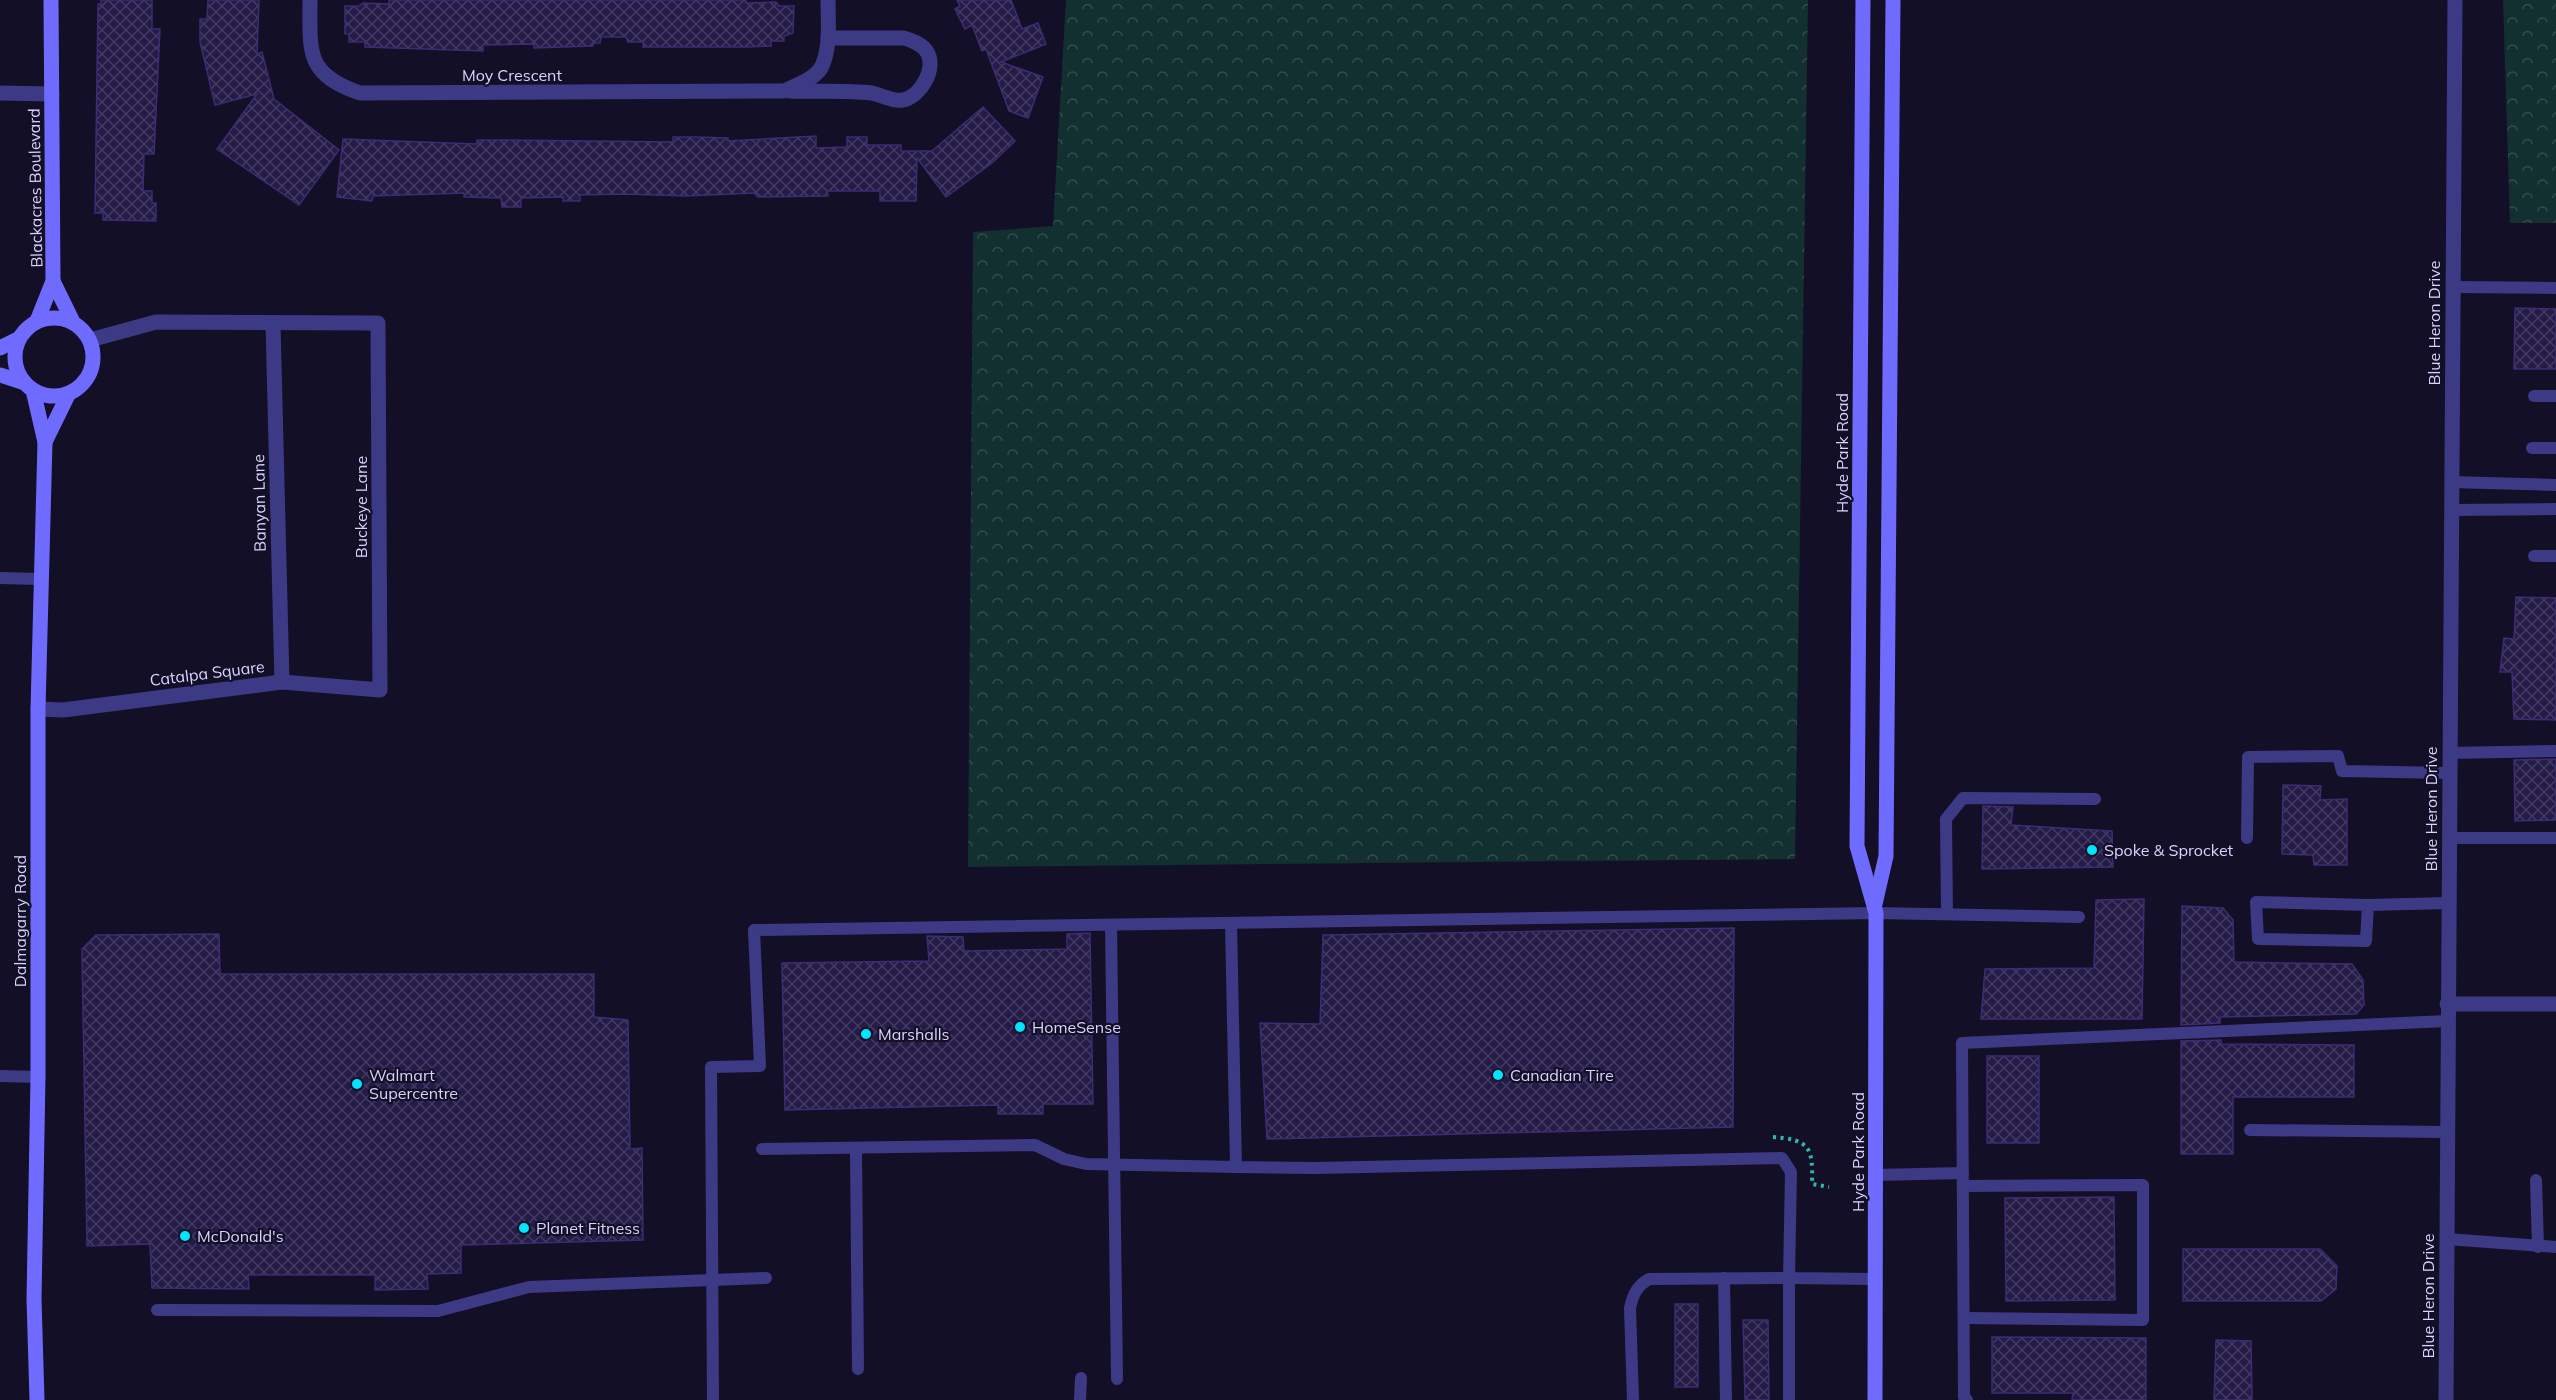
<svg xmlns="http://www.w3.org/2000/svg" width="2556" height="1400" font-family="Mulish,sans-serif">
  <defs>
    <pattern id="forest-crowns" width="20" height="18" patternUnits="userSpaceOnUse" patternTransform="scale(1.5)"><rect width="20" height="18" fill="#12302f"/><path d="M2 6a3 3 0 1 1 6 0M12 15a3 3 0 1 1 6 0" fill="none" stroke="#344d4e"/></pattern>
    <pattern id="building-cross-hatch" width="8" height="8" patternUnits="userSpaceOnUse" patternTransform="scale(1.5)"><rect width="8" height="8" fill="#241b47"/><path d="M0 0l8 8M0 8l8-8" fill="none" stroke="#433b63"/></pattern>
  </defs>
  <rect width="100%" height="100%" fill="#130f26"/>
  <g fill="url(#forest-crowns)">
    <polygon points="1066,0 1808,0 1795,859 968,867 973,232 1053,226"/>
    <polygon points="2503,0 2556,0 2556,223 2510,223"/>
  </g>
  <g fill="url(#building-cross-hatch)" stroke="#3b2d73" stroke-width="1.5">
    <polygon points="101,0 152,0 152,29 160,29 154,154 144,154 143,191 152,191 152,203 156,203 156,221 103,220 103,213 95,213 98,4 101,4"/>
    <polygon points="208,0 259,0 257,54 262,52 274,99 339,150 299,205 217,149 257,94 215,105 200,42 200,19 207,19"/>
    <polygon points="389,0 746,0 746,3 776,2 779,6 794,6 793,33 784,36 784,41 771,41 771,46 746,47 643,47 643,42 628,42 626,37 601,37 600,43 594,43 593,46 534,48 534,44 483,45 483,51 365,47 365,42 349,42 349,34 345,34 345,6 359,6 363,3 389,4"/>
    <polygon points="957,0 1011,0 1022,29 1038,23 1046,44 1001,62 1043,77 1028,118 1009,111 986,49 982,51 972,25 965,29 955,9 960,6"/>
    <polygon points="983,107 1015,141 992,163 946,197 917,158 916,201 880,201 880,191 827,191 828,196 758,197 754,193 687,196 622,194 580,195 580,201 563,201 563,197 521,198 521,207 502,207 501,198 464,197 464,193 373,196 372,201 337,197 343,139 477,144 477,140 500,140 673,142 673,137 696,137 728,138 728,141 816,136 816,148 847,147 847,137 867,137 867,145 901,145 901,151 932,151"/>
    <polygon points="2515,308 2556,309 2556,369 2514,369"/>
    <polygon points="2516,597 2556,598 2556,720 2514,719 2512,672 2500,672 2504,638 2514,639"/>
    <polygon points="2556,759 2556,820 2515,821 2514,760"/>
    <polygon points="2283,785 2321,786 2320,800 2347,799 2347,865 2314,865 2313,855 2282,854"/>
    <polygon points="1983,806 2013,807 2011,825 2112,831 2113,867 1982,869"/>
    <polygon points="2144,899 2142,1019 1981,1019 1985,969 2094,968 2096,900"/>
    <polygon points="2182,906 2223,908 2233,920 2234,962 2352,964 2363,980 2364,1005 2356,1014 2220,1017 2220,1023 2181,1025"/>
    <polygon points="1734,928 1733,1127 1267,1139 1260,1023 1320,1024 1323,935"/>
    <polygon points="1090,933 1093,1104 1043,1104 1043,1114 998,1114 998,1105 785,1110 782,963 929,961 927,936 963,937 964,951 1067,949 1067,934"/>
    <polygon points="219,934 220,974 594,974 594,1017 628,1020 630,1149 642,1148 643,1240 461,1245 461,1273 427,1274 428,1289 375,1290 375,1275 248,1275 249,1289 152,1288 150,1244 87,1246 82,949 96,935"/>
    <polygon points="2221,1040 2221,1044 2354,1045 2354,1097 2233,1097 2233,1154 2181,1154 2181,1041"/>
    <rect x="1987" y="1056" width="52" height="87"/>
    <polygon points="2114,1197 2115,1300 2006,1301 2005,1198"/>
    <polygon points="2183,1249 2320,1249 2337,1266 2336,1289 2321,1301 2183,1301"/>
    <rect x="1675" y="1304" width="23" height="83"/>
    <polygon points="1743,1320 1768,1320 1769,1400 1745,1400"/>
    <polygon points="1992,1337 2146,1338 2146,1400 2072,1400 2073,1393 1992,1393"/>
    <polygon points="2216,1340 2251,1341 2252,1400 2214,1400"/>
  </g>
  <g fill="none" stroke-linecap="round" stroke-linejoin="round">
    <path stroke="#2fb8b0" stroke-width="4" stroke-dasharray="3 4.5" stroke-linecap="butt" d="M1773 1137C1810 1140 1813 1147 1812 1184L1829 1187"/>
    <g stroke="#3d3a85" stroke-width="12">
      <polyline points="2453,287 2556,288"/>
      <polyline points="2534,396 2556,396"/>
      <polyline points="2532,448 2556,448"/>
      <polyline points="2451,482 2556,485"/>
      <polyline points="2451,510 2556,509"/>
      <polyline points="2534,556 2556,556"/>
      <polyline points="0,578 41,579"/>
      <polyline points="2449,753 2556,751"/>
      <polyline points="2247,838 2248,757 2338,756 2342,771 2449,773"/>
      <polyline points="2449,838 2556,838"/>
      <polyline points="2368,905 2366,941 2258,939 2256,902 2368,905 2448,903"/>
      <polyline points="1947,914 1946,819 1963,798 2095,799"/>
      <polyline points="1231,923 1236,1167 1316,1168 1782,1158 1791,1172 1789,1278 1876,1279"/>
      <polyline points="1111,925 1117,1379"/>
      <polyline points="0,1076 38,1077"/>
      <polyline points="2250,1130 2447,1132"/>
      <polyline points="856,1148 858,1369"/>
      <polyline points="762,1149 1035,1145 1064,1159 1086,1164 1236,1167"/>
      <polyline points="1876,1175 1963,1173"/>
      <polyline points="2536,1180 2538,1247"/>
      <polyline points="1963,1186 2143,1185 2143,1320 1964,1318"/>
      <polyline points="2447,1239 2556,1247"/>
      <polyline points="1724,1278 1726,1400"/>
      <polyline points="157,1310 438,1311 529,1287 766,1278"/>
      <polyline points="713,1400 711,1067 760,1066 754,930 1876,913 2079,917"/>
      <polyline points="1080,1400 1081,1378"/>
      <path d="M1633 1400 1630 1308C1633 1294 1637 1286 1649 1279L1789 1278V1400"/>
      <polyline points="1967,1400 1964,1397 1962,1043 2447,1021"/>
    </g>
    <g stroke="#3d3a85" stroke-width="15">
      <path d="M310 0C310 52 305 74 360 93L784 91C796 85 813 80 821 68 831 49 828 20 828 0"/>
      <path d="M789 91C816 92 845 90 872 93 881 95 894 102 903 100 921 96 937 68 927 52 922 44 913 41 904 38H828"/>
      <polyline points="0,93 52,94"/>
      <polyline points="273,324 282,682"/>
      <polyline points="38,709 63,710 282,682 380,690 378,323 156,322 90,340"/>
      <polyline points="2447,1004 2556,1004"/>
      <polyline points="2446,1400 2455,0"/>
    </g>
    <g stroke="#6f6bff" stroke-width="15">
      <polyline points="1863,0 1857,846 1876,913 1875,1400"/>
      <polyline points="53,281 73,322"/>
      <circle cx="54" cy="357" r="39"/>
      <polyline points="37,321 53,281 51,0"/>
      <polyline points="0,348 18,339"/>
      <polyline points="0,375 25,383"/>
      <polyline points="33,390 45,442 38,709 38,1077 34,1299 37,1400"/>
      <polyline points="45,442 69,393"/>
      <polyline points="1875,904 1886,856 1893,0"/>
    </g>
  </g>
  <g fill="#00e5ff" stroke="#130f26" stroke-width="2">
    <circle cx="2092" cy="850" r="6"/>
    <circle cx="1020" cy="1027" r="6"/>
    <circle cx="866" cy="1034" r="6"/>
    <circle cx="1498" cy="1075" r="6"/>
    <circle cx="357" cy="1084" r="6"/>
    <circle cx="524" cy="1228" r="6"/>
    <circle cx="185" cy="1236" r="6"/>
  </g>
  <g text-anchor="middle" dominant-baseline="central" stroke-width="4.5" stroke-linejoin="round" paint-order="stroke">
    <g font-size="16" fill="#d9d4ff" stroke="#130f26">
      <text x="512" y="75">Moy Crescent</text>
      <text transform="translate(35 188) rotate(-91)">Blackacres Boulevard</text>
      <text transform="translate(2434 323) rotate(-90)">Blue Heron Drive</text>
      <text transform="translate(1842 453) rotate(-90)">Hyde Park Road</text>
      <text transform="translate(259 503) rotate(-91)">Banyan Lane</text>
      <text transform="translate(361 507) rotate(-90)">Buckeye Lane</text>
      <text transform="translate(207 673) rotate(-7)">Catalpa Square</text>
      <text transform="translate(2431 809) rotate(-90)">Blue Heron Drive</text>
      <text transform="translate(20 921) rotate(-90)">Dalmagarry Road</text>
      <text transform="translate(1858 1152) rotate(-90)">Hyde Park Road</text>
      <text transform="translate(2428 1296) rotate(-90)">Blue Heron Drive</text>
    </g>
    <g font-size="16" fill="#d9d4ff" stroke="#130f26" text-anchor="start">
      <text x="2104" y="850">Spoke &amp; Sprocket</text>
      <text x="1032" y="1027">HomeSense</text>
      <text x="878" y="1034">Marshalls</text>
      <text x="369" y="1075">Walmart<tspan x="369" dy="18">Supercentre</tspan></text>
      <text x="1510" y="1075">Canadian Tire</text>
      <text x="536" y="1228">Planet Fitness</text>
      <text x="197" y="1236">McDonald's</text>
    </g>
  </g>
</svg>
